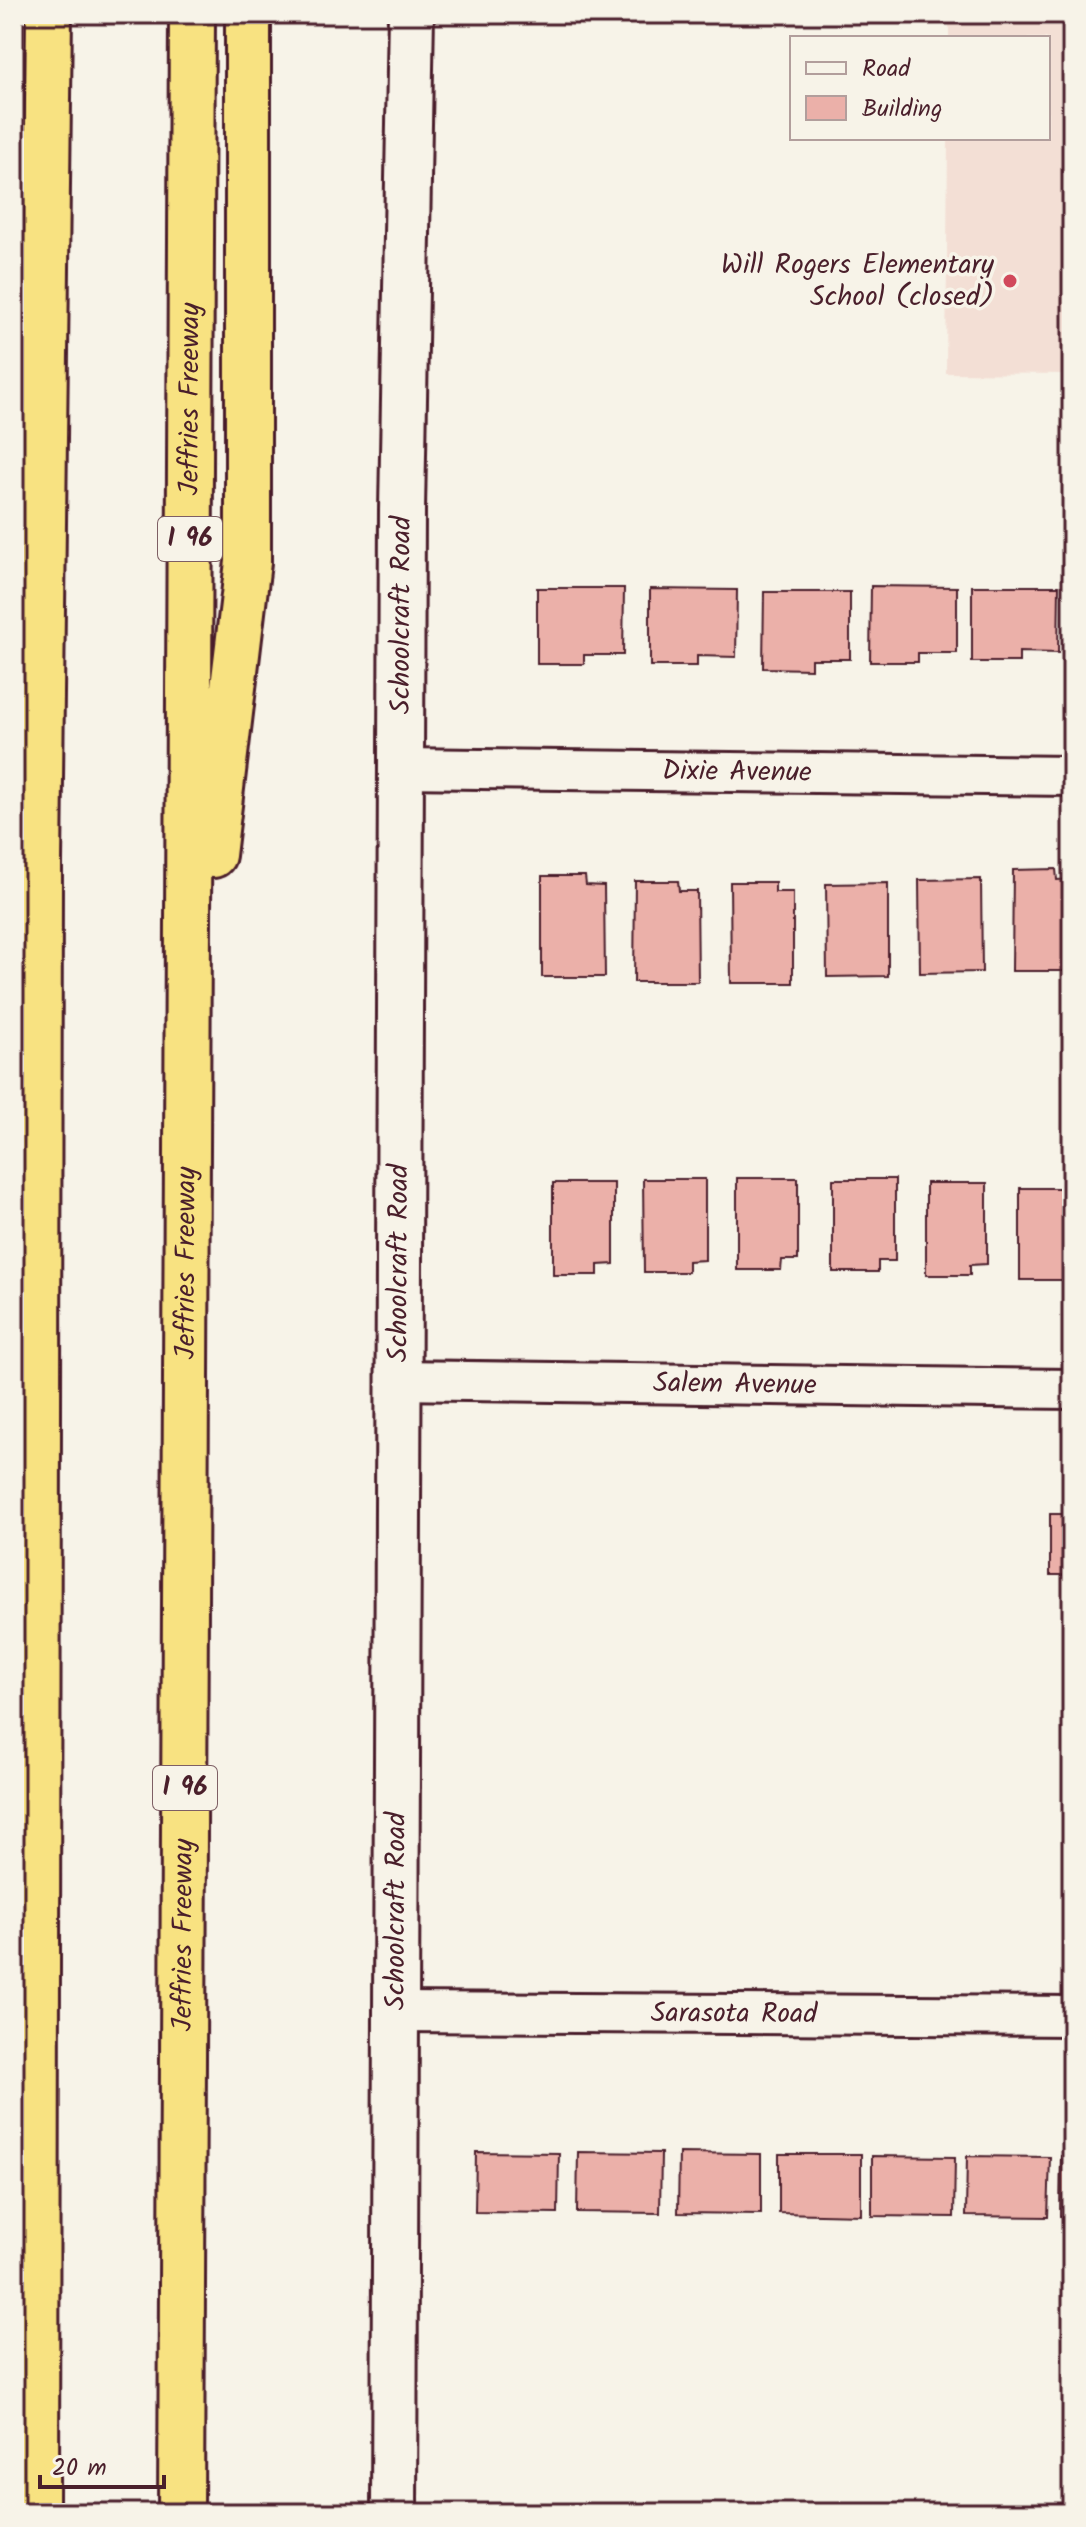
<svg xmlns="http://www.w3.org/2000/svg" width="1086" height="2527" font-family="Kalam,sans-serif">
  <rect width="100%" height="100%" fill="#f7f3e8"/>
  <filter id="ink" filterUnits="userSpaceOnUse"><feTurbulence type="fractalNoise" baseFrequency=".0125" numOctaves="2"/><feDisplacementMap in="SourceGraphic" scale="16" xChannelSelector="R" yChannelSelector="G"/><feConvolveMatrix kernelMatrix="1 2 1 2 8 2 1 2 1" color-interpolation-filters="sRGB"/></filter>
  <g filter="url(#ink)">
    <polygon fill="#f3dfd5" points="949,14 1072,14 1072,374 946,373 948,138 1048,138 1048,38 949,38"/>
    <g fill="#ebb0a9" stroke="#4a1f2b" stroke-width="2">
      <polygon points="871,586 957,587 957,653 918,653 918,662 870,662"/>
      <polygon points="972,586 1059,586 1058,653 1019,652 1019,662 972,662"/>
      <polygon points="537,588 624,588 623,655 584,655 584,664 537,664"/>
      <polygon points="650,589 737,590 736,657 697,656 697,666 650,666"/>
      <polygon points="764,592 850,592 850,659 811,659 811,669 763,668"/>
      <polygon points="1056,869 1057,880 1072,879 1072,971 1012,971 1013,870"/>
      <polygon points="542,876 585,876 586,885 604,886 605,977 542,977"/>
      <polygon points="981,879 982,972 920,973 919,880"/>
      <polygon points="635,881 678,881 679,891 697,891 698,982 634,982"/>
      <polygon points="730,882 775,882 775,892 793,892 793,983 731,983"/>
      <polygon points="888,883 888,976 827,977 826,884"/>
      <polygon points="737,1178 798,1178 798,1260 782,1260 781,1270 737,1270"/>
      <polygon points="643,1179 705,1179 705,1260 688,1261 688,1272 644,1272"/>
      <polygon points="833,1179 895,1179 895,1261 878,1261 878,1272 833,1272"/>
      <polygon points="553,1183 614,1183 614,1264 598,1265 598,1275 553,1275"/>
      <polygon points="926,1183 987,1183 987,1264 970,1265 970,1275 926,1275"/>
      <polygon points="1020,1188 1072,1188 1072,1269 1065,1269 1065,1280 1020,1280"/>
      <rect x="1050" y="1514" width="22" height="61"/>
      <polygon points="476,2152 559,2153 558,2213 475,2212"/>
      <polygon points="578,2152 661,2153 660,2213 577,2212"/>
      <polygon points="679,2153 761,2154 761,2214 678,2213"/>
      <polygon points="779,2154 861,2154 861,2215 779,2213"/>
      <polygon points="872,2156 955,2157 954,2217 872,2216"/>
      <polygon points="967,2156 1050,2157 1048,2217 966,2216"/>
      <polygon points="1061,2156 1072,2156 1072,2216 1060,2216"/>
    </g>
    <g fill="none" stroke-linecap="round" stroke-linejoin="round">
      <defs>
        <g id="minor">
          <path id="s1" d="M401 768 1072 776"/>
          <path id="s2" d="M397 1380 1072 1389"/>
          <path id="s3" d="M396 2012 1072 2016"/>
        </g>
        <g id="secondary">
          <path id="s4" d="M394 2513 402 510 411 14"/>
        </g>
        <g id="motorway">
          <polyline points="213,855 248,562 248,14"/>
          <polyline points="36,2513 39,863 49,14"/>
          <path id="s5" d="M181 2513 192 14"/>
        </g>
      </defs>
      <use href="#minor" stroke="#4a1f2b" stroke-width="44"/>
      <use href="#secondary" stroke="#4a1f2b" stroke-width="50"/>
      <use href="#motorway" stroke="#4a1f2b" stroke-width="50"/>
      <use href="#minor" stroke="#f7f3e8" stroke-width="38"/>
      <use href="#secondary" stroke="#f7f3e8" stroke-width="44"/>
      <use href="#motorway" stroke="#f8e281" stroke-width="44"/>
    </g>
  </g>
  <circle fill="#d1495b" stroke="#f7f3e8" stroke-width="3" cx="1010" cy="281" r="8"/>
  <g text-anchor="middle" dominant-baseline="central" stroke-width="7" stroke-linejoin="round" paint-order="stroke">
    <g fill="#f7f3e8" stroke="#7e5f64" stroke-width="2">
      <rect x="158" y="517" width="64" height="44" rx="6"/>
      <rect x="153" y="1766" width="64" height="44" rx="6"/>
    </g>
    <g font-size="26" font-weight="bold" fill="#4a1f2b">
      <text x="190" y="539">I 96</text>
      <text x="185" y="1788">I 96</text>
    </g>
    <g font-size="28" fill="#4a1f2b" stroke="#f7f3e8" text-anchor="end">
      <text x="994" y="265">Will Rogers Elementary<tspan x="994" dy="32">School (closed)</tspan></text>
    </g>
    <g font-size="28" fill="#4a1f2b" stroke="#f7f3e8">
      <text stroke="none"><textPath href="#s5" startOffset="2114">Jeffries Freeway</textPath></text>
      <text stroke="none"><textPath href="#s4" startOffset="1898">Schoolcraft Road</textPath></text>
      <text stroke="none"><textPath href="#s1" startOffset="336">Dixie Avenue</textPath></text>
      <text stroke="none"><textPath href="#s4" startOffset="1250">Schoolcraft Road</textPath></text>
      <text stroke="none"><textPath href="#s5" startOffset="1250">Jeffries Freeway</textPath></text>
      <text stroke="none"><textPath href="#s2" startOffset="338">Salem Avenue</textPath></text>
      <text stroke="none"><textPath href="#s4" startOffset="602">Schoolcraft Road</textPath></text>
      <text stroke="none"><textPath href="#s5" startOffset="578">Jeffries Freeway</textPath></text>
      <text stroke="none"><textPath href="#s3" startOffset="338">Sarasota Road</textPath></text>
    </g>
  </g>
  <rect width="1086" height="2527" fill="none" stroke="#f7f3e8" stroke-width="48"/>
  <rect x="24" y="24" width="1038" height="2479" fill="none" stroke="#4a1f2b" stroke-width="3" filter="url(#ink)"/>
  <rect x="790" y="36" width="260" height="104" fill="#f7f3e8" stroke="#b29e9c" stroke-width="2"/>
  <rect x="806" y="62" width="40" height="12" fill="#f7f3e8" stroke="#b29e9c" stroke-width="2"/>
  <text x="862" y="76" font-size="24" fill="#4a1f2b">Road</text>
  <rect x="806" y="96" width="40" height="24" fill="#ebb0a9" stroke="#b29e9c" stroke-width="2"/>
  <text x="862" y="116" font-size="24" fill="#4a1f2b">Building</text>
  <path d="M40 2475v12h124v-12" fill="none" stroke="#4a1f2b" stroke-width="4"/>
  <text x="52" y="2475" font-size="24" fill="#4a1f2b" stroke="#f7f3e8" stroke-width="6" paint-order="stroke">20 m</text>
</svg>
